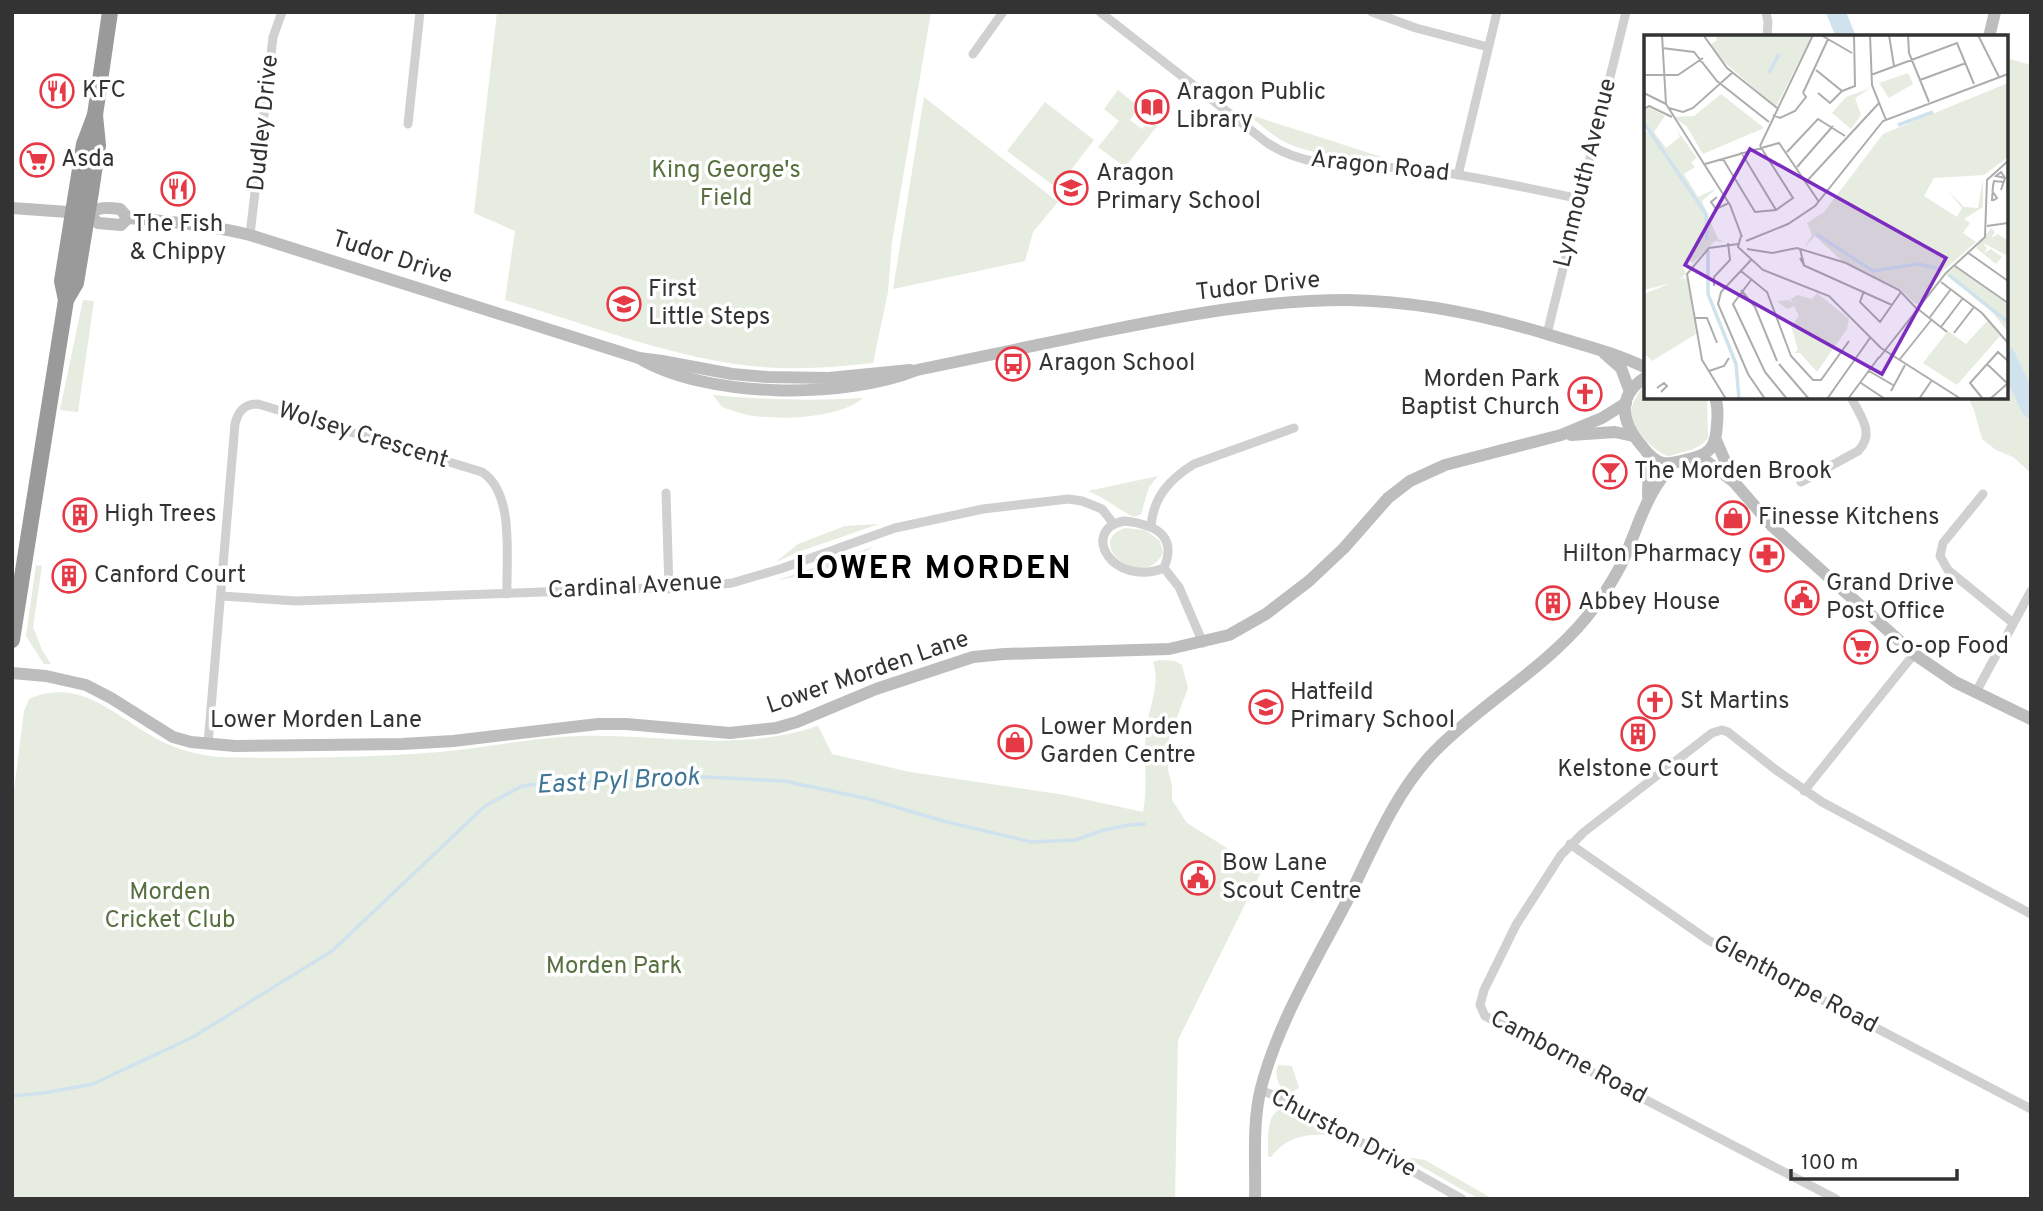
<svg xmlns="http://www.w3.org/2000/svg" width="2043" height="1211" font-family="Overpass,sans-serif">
  <rect width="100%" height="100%" fill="#fff"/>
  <g fill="#e6ecdf">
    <path d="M497 12H931L892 242 888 292 873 363C823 369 773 371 723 362 649 349 577 321 505 300L515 231 474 213Z"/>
    <polygon points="2006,58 2031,65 2031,473 2013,457 1996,450 1982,439 1974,410 1968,397 2006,397"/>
    <polygon points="1118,90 1139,107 1130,120 1142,129 1145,126 1152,127 1154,124 1157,126 1125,167 1098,147 1119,121 1104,109"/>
    <polygon points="924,97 1058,202 1033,232 1025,261 893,289"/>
    <polygon points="1045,102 1094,140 1057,188 1007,151"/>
    <path d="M1254 116 1382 157C1349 155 1313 157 1283 141 1272 135 1262 126 1252 118Z"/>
    <polygon points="83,300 94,301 78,412 60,410"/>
    <path d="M1646 384V397H1707L1708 438C1699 450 1684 451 1670 456 1657 456 1631 427 1631 413 1631 404 1639 391 1646 384Z"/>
    <path d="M713 395C764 400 812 401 863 398 840 418 784 420 754 416 743 415 732 410 722 407Z"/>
    <path d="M1158 476 1149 487 1141 514C1136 516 1135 518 1130 515 1115 507 1105 498 1088 491Z"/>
    <polygon points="879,524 801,551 776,562 798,544 845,526"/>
    <path d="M1125 528 1145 530 1160 541 1163 553C1143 593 1082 542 1125 528Z"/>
    <path d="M875 546C844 564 813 575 778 580Z"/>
    <polygon points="36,565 42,566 33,627 42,650 51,664 44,664 26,636"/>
    <path d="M1159 660 1175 661 1182 665 1188 688 1169 738 1168 770 1172 786V800L1187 823 1262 870 1178 1040 1175 1199H12V806L24 711 29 699C82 676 116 718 159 740 178 750 196 754 217 757 291 759 365 758 439 752 486 748 534 737 581 736 664 734 736 753 818 726L832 754 910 772 1065 795 1143 812C1149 783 1142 751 1147 723 1151 704 1160 681 1153 662Z"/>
    <path d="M1278 1065 1292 1066 1299 1088 1290 1093C1278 1088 1274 1077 1278 1065Z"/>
    <path d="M1283 1108 1327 1132 1326 1135C1303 1134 1286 1138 1271 1157H1268C1269 1140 1264 1114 1283 1108Z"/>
    <polygon points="1412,1158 1425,1160 1493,1199 1479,1199 1408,1159"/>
  </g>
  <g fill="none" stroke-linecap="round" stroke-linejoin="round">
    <polyline stroke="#cfe2ee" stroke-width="3.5" points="12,1096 44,1093 93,1084 193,1037 332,951 485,806 522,786 560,781 617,781 685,776 784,781 869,799 943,821 1032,842 1075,840 1104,830 1129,825 1144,824"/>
    <g stroke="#cfe2ee" stroke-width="19">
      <polyline points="1836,12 1846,37"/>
      <polyline points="2006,356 2031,409"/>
    </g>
    <g stroke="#d0d0d0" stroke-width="9">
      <path d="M1100 12 1266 142C1312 174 1373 163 1427 170 1478 177 1529 188 1580 199"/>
      <polyline points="1372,12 1416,28 1488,47"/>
      <polyline points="1766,12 1768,22 1767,37"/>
      <polyline points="973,54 1003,12"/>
      <polyline points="408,124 420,12"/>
      <polyline points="1458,175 1497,12"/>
      <polyline points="250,235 273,37 282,12"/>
      <polyline points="1547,334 1626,12"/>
      <path d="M1801 482 1858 451C1876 433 1860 416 1851 397"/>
      <polyline points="666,493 669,589"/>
      <polyline points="1983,494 1943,543 1940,556 1948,570 2013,623"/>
      <path d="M1124 521C1153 524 1178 534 1164 568 1112 588 1079 530 1124 521Z"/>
      <path d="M1151 525C1154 496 1170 479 1194 464L1294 428"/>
      <polyline points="1164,568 1179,587 1203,643"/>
      <polyline points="221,596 296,601 706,586 732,583 780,569 895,528 983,509 1068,499 1082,501 1102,509 1113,523"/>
      <polyline points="1976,692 2031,591"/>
      <path d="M208 744 235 424C238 411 244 404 258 404L482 472C515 493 506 558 507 594"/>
      <polyline points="1804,791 1914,654"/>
      <polyline points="1570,844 1708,940 2031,1109"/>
      <polyline points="1260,1090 1284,1099 1462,1199"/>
      <polyline points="1836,1199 1485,1016 1480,1005 1484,990 1516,925 1561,855 1584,832 1712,733 1722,730 1728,732 1776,770 1822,802 2031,914"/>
    </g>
    <g stroke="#bdbdbd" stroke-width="12">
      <polyline points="1989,37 1995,12"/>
      <polyline points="12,208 82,213"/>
      <path d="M88 214 98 223 121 225 128 218C169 221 210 225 250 235L639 358 662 361 732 374 767 377 829 378 910 370"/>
      <path d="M88 214C100 207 106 207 120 209L128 218"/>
      <polyline points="1605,354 1621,368 1630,392"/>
      <path d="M639 358C708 399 844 399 917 370 980 357 1042 344 1105 331 1185 315 1265 300 1347 300 1416 301 1485 315 1550 335 1582 345 1616 353 1646 368"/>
      <path d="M1646 377C1616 396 1621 422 1642 446 1647 453 1654 461 1663 463 1670 464 1678 462 1685 460 1709 455 1716 449 1717 424 1718 415 1718 406 1715 397"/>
      <polyline points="1571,435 1615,432 1633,436"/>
      <polyline points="1716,440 1734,482"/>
      <polyline points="1694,458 1705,460 1734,482 1772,526 1914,654 1955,682 2031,719"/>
      <polyline points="1648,496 1649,455"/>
      <polyline points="12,673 46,676 86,685 111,698 173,737 191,742 235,746 402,744 453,741 598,724 626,724 730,733 776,728 797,722 876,689 973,657 1004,654 1169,649 1229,635 1266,614 1309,581 1344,548 1388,498 1410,481 1445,465 1561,435 1602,418 1626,403"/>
      <path d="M1255 1199C1256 1163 1252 1123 1261 1088 1278 1022 1316 961 1347 901 1372 850 1395 792 1435 751 1482 703 1543 670 1586 618 1599 602 1611 584 1621 565 1639 527 1644 495 1674 463"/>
    </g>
    <g stroke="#9a9a9a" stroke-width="16">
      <polyline points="66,300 62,281 84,144 95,115 110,12"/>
      <polyline points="12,640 66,300 76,283 91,192 98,145 95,115"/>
    </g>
  </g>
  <defs>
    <symbol id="restaurant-ring" viewBox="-11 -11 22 22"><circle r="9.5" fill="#fff" stroke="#e63946" stroke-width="1.5"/><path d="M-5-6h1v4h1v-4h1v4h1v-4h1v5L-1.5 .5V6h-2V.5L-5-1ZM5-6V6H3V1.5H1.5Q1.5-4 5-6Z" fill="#e63946"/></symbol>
    <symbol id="library-ring" viewBox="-11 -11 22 22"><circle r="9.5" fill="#fff" stroke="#e63946" stroke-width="1.5"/><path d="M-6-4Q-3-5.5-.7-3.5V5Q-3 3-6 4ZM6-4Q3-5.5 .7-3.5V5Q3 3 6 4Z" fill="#e63946"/></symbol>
    <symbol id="supermarket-ring" viewBox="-11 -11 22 22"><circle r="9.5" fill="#fff" stroke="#e63946" stroke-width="1.5"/><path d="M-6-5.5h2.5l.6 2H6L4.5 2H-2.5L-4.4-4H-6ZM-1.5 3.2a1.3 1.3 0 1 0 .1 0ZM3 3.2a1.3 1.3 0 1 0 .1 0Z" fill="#e63946"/></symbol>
    <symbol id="school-ring" viewBox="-11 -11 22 22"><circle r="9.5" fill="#fff" stroke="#e63946" stroke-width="1.5"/><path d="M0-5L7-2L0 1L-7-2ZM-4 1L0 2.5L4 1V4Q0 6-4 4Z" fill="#e63946"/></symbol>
    <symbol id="bus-ring" viewBox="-11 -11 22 22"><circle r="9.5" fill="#fff" stroke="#e63946" stroke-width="1.5"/><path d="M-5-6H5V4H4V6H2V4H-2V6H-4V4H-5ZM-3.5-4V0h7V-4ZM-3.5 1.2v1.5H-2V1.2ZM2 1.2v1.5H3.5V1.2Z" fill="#e63946"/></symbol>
    <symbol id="church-ring" viewBox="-11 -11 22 22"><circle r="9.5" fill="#fff" stroke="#e63946" stroke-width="1.5"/><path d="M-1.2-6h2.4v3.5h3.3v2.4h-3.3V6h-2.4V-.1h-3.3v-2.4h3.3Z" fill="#e63946"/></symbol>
    <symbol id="bar-ring" viewBox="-11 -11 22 22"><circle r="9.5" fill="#fff" stroke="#e63946" stroke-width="1.5"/><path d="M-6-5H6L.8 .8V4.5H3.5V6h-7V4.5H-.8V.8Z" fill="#e63946"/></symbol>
    <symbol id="building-ring" viewBox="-11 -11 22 22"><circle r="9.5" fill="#fff" stroke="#e63946" stroke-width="1.5"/><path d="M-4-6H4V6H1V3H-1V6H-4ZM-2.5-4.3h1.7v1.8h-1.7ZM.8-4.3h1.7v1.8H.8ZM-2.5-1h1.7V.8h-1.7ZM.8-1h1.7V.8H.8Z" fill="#e63946"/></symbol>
    <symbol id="shop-ring" viewBox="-11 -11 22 22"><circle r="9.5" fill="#fff" stroke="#e63946" stroke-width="1.5"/><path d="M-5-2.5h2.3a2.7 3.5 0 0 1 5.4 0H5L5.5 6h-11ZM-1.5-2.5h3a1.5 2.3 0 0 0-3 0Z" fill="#e63946"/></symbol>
    <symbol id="pharmacy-ring" viewBox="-11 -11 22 22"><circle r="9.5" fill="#fff" stroke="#e63946" stroke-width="1.5"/><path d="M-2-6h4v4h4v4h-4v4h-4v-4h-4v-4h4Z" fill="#e63946"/></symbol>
    <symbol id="civic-ring" viewBox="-11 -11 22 22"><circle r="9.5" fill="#fff" stroke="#e63946" stroke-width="1.5"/><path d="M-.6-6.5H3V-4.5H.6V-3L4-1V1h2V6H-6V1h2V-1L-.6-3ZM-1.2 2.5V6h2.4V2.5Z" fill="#e63946"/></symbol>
  </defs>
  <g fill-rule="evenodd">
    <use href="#restaurant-ring" x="38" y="72" width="38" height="38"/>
    <use href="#library-ring" x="1133" y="88" width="38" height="38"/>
    <use href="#supermarket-ring" x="18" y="141" width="38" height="38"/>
    <use href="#school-ring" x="1052" y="169" width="38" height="38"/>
    <use href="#restaurant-ring" x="159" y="170" width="38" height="38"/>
    <use href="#school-ring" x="605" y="285" width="38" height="38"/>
    <use href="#bus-ring" x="994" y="345" width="38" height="38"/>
    <use href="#church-ring" x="1566" y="375" width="38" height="38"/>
    <use href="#bar-ring" x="1591" y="453" width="38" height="38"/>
    <use href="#building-ring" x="61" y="496" width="38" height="38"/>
    <use href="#shop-ring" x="1714" y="499" width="38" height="38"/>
    <use href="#pharmacy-ring" x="1748" y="536" width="38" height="38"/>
    <use href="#building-ring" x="50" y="557" width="38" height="38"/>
    <use href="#civic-ring" x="1783" y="579" width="38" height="38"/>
    <use href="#building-ring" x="1534" y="584" width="38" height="38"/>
    <use href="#supermarket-ring" x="1842" y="628" width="38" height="38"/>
    <use href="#church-ring" x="1636" y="683" width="38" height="38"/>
    <use href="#school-ring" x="1247" y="688" width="38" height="38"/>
    <use href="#building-ring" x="1619" y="715" width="38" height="38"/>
    <use href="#shop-ring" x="996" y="723" width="38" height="38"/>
    <use href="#civic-ring" x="1179" y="859" width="38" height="38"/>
  </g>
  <g text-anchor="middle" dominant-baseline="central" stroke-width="7" stroke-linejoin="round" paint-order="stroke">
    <g font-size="24" fill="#333" stroke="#fff" text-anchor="start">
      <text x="82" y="91">KFC</text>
      <text x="1176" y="93">Aragon Public<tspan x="1176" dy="28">Library</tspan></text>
      <text x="61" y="160">Asda</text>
      <text x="1096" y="174">Aragon<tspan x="1096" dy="28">Primary School</tspan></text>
      <text x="178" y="225" text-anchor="middle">The Fish<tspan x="178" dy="28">&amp; Chippy</tspan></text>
      <text x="648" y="290">First<tspan x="648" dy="28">Little Steps</tspan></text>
      <text x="1038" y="364">Aragon School</text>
      <text x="1560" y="380" text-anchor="end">Morden Park<tspan x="1560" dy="28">Baptist Church</tspan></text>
      <text x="1634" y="472">The Morden Brook</text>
      <text x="104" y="515">High Trees</text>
      <text x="1758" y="518">Finesse Kitchens</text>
      <text x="1742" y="555" text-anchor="end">Hilton Pharmacy</text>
      <text x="94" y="576">Canford Court</text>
      <text x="1826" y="584">Grand Drive<tspan x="1826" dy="28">Post Office</tspan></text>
      <text x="1578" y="603">Abbey House</text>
      <text x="1885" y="647">Co-op Food</text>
      <text x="1290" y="693">Hatfeild<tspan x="1290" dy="28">Primary School</tspan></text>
      <text x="1680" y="702">St Martins</text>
      <text x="1040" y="728">Lower Morden<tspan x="1040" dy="28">Garden Centre</tspan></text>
      <text x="1638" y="770" text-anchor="middle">Kelstone Court</text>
      <text x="1222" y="864">Bow Lane<tspan x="1222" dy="28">Scout Centre</tspan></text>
    </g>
    <g font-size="24" fill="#333" stroke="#fff">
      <text transform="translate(264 123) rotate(-84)">Dudley Drive</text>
      <text transform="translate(1380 167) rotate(6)">Aragon Road</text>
      <text transform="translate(1586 173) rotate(-76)">Lynmouth Avenue</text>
      <text transform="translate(392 258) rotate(18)">Tudor Drive</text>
      <text transform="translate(1258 287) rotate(-6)">Tudor Drive</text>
      <text transform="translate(363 436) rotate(17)">Wolsey Crescent</text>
      <text transform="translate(635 587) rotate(-3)">Cardinal Avenue</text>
      <text transform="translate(868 673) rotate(-19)">Lower Morden Lane</text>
      <text x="316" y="721">Lower Morden Lane</text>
      <text transform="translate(1795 985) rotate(28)">Glenthorpe Road</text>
      <text transform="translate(1568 1058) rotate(28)">Camborne Road</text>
      <text transform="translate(1343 1134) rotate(28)">Churston Drive</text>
    </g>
    <g font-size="24" fill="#56703f" stroke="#fff">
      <text x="726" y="171">King George's<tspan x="726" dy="28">Field</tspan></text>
      <text x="170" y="893">Morden<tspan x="170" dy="28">Cricket Club</tspan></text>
      <text x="614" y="967">Morden Park</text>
    </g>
    <g font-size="26" font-style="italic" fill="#3f7597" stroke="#fff">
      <text transform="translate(618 782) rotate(-3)">East Pyl Brook</text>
    </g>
    <g font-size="32" font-weight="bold" letter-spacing="2" fill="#000" stroke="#fff">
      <text x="934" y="570">LOWER MORDEN</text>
    </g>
  </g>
  <g transform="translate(1644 35)">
    <rect width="364" height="364" fill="#fff"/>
    <path d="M71 0H168L132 72 79 26 66 10 73 5ZM264 38 269 49 245 63 235 48ZM364 48V122L340 140 290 143 280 161 313 182 318 173 303 155 320 172 334 173 339 144V172L320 184 326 188 319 198 332 207 299 236 273 270 257 255 198 226 171 201 160 213 168 200 163 188 180 177 239 99ZM227 53 211 63 217 80 207 94 188 78 202 62ZM77 59 120 93 59 119 43 92 30 82 50 81ZM4 72 21 81 10 97 22 113 36 102 33 95 53 123 47 127 51 132 40 139 54 162 73 153 58 166 74 204 80 207 71 206 49 228 45 225 39 232 42 239 32 247 0 255V99L4 96 0 75ZM347 193 351 197 347 203 354 199 364 206 362 220 339 208 343 213 340 218 347 214 358 222 352 229 332 213ZM311 232 364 269V297L349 278 302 240ZM42 242 39 246 43 243 52 299 8 326 0 318V259ZM173 258 205 284 203 294 173 337 156 318H150L154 315 147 291 155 281 150 271 143 274 133 266 146 265 149 269 147 264 153 260 168 264ZM344 285 356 301 313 350 279 328 304 296 322 309Z" fill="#e6ecdf"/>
    <path fill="none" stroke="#cfe2ee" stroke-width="3.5" d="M125 38 135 19M0 88 62 179 63 205M254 90 289 77M172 199 229 236 274 229 297 234M64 215V259L92 329 95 364M305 240 364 287"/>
    <path fill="none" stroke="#adadad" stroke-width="2" d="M18 0 22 69 86 170 98 202M177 0 208 18M226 0 228 50 242 85M245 0 250 31M264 0 265 18 285 67M334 0 355 42M60 1 83 33 133 73M18 13 50 17 73 46 125 87M172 35 198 56 211 51 210 0M0 40H34L59 23M227 40 313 8 330 49M276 45 322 28M0 58 22 69M159 58 184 4M174 58 186 68 198 56M25 73 39 77 49 73 88 38M0 74 5 71 28 82M129 80 136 83 151 76 162 62 159 58M116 111 169 0M97 117 132 175M143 117 174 84 201 101M79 124 111 177 132 175 149 163 116 111M61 129 135 108 175 167M153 132 189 91M162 147 235 68M357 155 361 143 357 137 352 141 361 143M348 156 353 163 350 165H348L349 151 350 146 360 147M73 162 67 167 72 174 85 168M343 191 364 188M97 201 94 212 119 235 185 261 237 313 317 364M102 206 144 189 171 171 239 86 364 39M103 214 128 218 153 213 202 228 255 255 273 274M156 214 160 230 156 223M323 217 364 246M107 225 77 257 74 269 104 339 121 364M159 230 248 270M311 231 364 268M97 236 123 257 147 321 169 345H177L205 306M107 245 89 269 121 337 143 364M297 247 338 278 364 308M70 251V242L86 225 84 208M97 255 111 272 133 326M220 256 216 267 236 287 257 257M274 274 303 297M286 282 307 254M51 283H63L73 308M297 292 319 263M310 298 330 272M235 323 302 238 341 202 343 145 364 126M256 324 288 284M135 329 165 364M343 329 364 349M65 336 80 331 85 323M225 336 249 350M217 348 241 364M13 353 20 348 23 351 17 357M247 356 261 330M82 364 58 325 43 239 65 213 94 209M183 364 226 303M204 364 235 322M275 364 288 345M339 364 326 348 354 317 364 326M346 364 363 349"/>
    <path fill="#7b2cbf" fill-opacity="0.15" stroke="#7b2cbf" stroke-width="3.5" d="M106 114 302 223 238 339 41 230Z"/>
    <rect width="364" height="364" fill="none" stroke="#333" stroke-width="3.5"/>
  </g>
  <rect width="2043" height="1211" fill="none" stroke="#333333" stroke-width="28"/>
  <path d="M1791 1169v10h166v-10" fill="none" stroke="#333333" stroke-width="3.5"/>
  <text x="1801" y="1169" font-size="21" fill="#333333" stroke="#ffffff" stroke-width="5" paint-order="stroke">100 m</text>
</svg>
